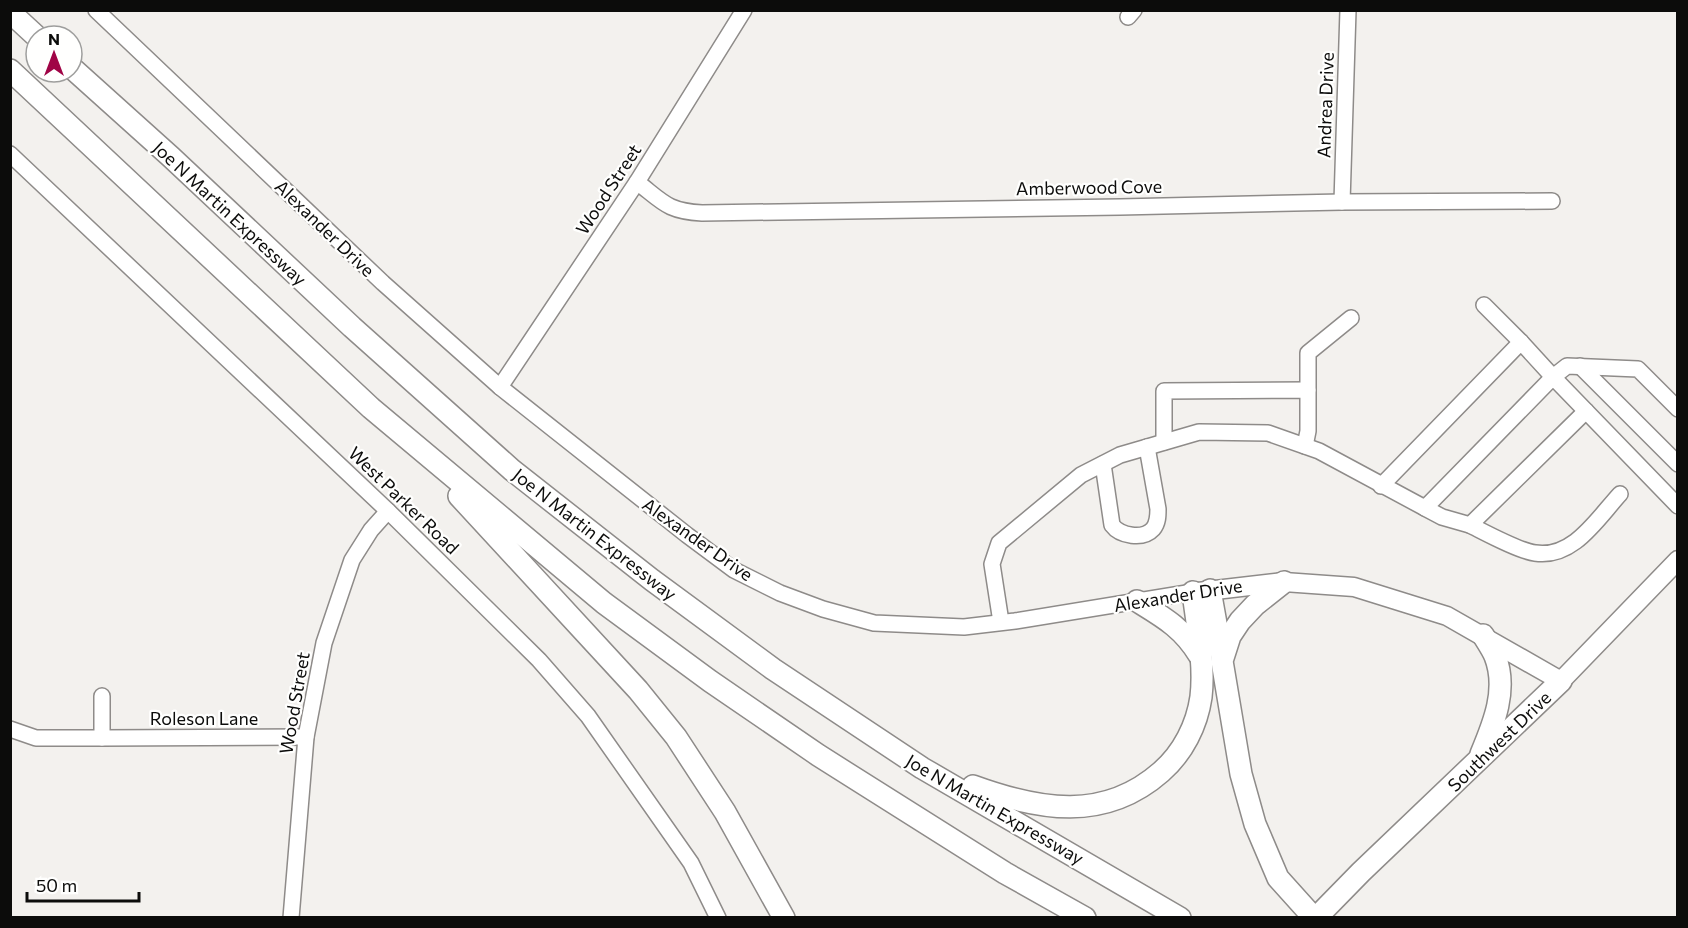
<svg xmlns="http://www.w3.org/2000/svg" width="1688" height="928" font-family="Commissioner,sans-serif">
  <rect width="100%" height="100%" fill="#f3f1ee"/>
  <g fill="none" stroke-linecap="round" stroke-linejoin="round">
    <defs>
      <g id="minor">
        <polyline points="96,10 383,283 500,387 687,535 734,570 780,593 823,609 874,623 964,627 1015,621 1193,592"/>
        <polyline points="1128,17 1134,10"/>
        <polyline points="10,154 388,511 539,660 588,716 691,863 718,918"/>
        <path d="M637 182C663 202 667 211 702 213L1120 207 1342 202 1552 201"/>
        <polyline points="1342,202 1348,10"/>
        <polyline points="1484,305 1521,342"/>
        <polyline points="1580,366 1678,464"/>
        <polyline points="500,387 637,182 744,10"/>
        <polyline points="1308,390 1308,353 1351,318"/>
        <polyline points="1164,442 1164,391 1308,390 1308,431 1305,446"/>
        <path d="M1103 464 1112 525C1120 536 1143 540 1153 529 1158 523 1158 516 1158 509L1147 447"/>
        <polyline points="1381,486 1521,342 1553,377 1567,366 1638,369 1678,409"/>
        <polyline points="1425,508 1442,517 1470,525 1586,411"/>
        <path d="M1470 525C1486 533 1519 551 1535 553 1573 559 1597 519 1620 494"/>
        <polyline points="1001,622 992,564 999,543 1081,475 1120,455 1199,432 1268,433 1319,451 1425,508 1553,377 1678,506"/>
        <polyline points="102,696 102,738 306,737"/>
        <polyline points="10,729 36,738 102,738"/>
        <polyline points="291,918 306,737 324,643 352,560 371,530 388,511"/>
      </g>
      <polyline id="major" points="1198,592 1284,582 1354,587 1447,616 1561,681 1678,560"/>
      <g id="highway">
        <polyline points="10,12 36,36"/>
        <polyline points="72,68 171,157 352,327 512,470 652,580 773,669 922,768 1180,918"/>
        <polyline points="10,70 371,408 604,603 710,681 818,755 1005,873 1085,918"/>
        <polyline points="459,496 638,690 676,737 725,812 784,918"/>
        <polyline points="1284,582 1255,605 1240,621 1230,636 1222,661 1241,774 1255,824 1278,878 1314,918"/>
        <polyline points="1210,590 1222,657"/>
        <path d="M1137 601C1163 617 1183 628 1199 655"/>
        <path d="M1481 754C1494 723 1508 689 1495 656 1492 649 1487 642 1483 635"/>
        <path d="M973 786C1039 810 1104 822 1161 772 1183 753 1197 725 1201 697 1205 663 1197 626 1193 592"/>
        <polyline points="1316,918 1361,872 1561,681"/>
      </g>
    </defs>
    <use href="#minor" stroke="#8e8b89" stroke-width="18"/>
    <use href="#major" stroke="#8e8b89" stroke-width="21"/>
    <use href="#highway" stroke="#8e8b89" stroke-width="24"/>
    <use href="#minor" stroke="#fff" stroke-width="15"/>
    <use href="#major" stroke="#fff" stroke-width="18"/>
    <use href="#highway" stroke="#fff" stroke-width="21"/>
  </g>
  <g text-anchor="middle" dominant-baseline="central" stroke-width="4.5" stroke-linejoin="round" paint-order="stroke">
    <g font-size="18" fill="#0c0c0b" stroke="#fffffe">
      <text transform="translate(1325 105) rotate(-88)">Andrea Drive</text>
      <text transform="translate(1089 187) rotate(-1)">Amberwood Cove</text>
      <text transform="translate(608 189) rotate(-57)">Wood Street</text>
      <text transform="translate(230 213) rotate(43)">Joe N Martin Expressway</text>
      <text transform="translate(325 228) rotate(44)">Alexander Drive</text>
      <text transform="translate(404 500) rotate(44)">West Parker Road</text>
      <text transform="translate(595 534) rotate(38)">Joe N Martin Expressway</text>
      <text transform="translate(698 539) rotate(35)">Alexander Drive</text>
      <text transform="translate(1178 595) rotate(-9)">Alexander Drive</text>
      <text transform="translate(294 703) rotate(-80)">Wood Street</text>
      <text x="204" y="718">Roleson Lane</text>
      <text transform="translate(1499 741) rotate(-44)">Southwest Drive</text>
      <text transform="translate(995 809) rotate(30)">Joe N Martin Expressway</text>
    </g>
  </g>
  <rect width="1688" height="928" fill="none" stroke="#0c0c0b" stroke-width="24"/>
  <g transform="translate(54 54)"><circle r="28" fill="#fffffe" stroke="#9e9e9d" stroke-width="1.5"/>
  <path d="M0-4.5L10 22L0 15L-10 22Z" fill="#a00446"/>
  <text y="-9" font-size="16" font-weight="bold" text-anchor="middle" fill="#0c0c0b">N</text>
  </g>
  <path d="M27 892v9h112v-9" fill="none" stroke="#0c0c0b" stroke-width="3"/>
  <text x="36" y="892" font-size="18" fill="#0c0c0b" stroke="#fffffe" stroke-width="4.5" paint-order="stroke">50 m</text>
</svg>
